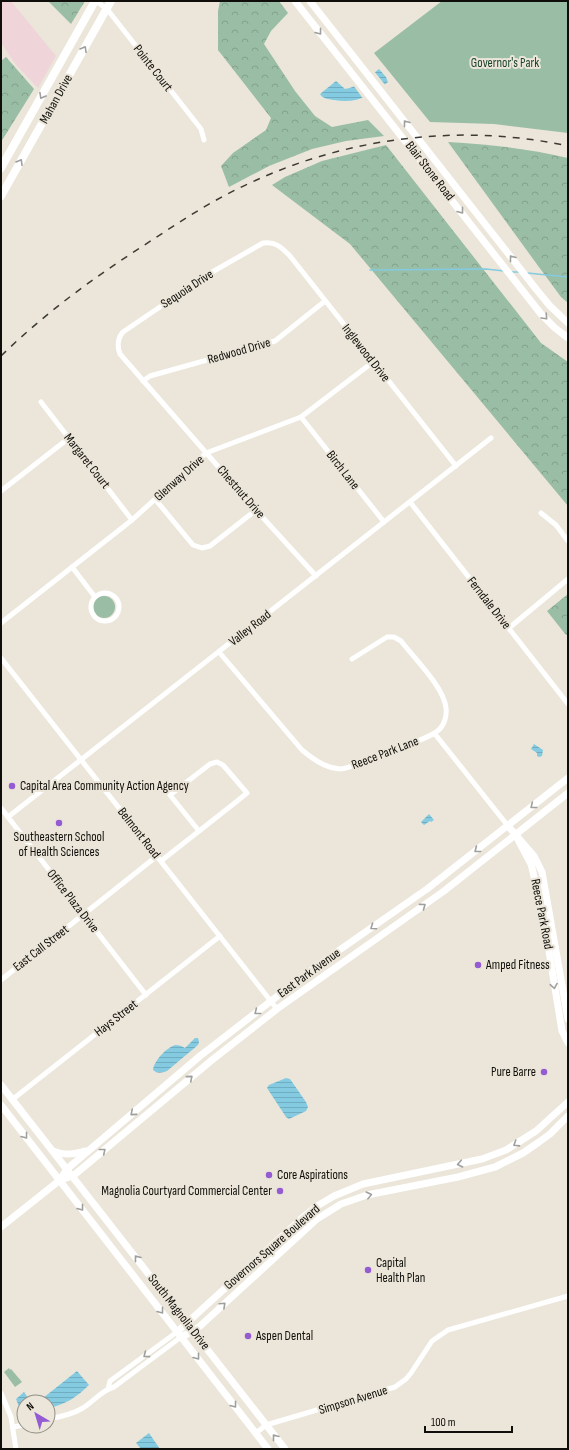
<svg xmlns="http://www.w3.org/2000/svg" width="569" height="1450" font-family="'Sofia Sans Condensed',sans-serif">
  <defs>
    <pattern id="forest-crowns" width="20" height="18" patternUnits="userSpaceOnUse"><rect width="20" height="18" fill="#9abda5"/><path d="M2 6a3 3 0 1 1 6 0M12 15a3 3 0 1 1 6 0" fill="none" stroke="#84a18d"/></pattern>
    <pattern id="water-rules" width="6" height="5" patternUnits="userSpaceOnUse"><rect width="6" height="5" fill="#84cbe1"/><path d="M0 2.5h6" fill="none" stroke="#71adc0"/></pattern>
  </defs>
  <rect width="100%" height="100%" fill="#ebe6d9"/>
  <polygon fill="#efd5da" points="1,1 11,1 56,56 38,88 16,65 1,43"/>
  <g fill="#9abda5">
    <polygon points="442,1 568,1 568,133 494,124 430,122 374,53"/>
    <circle cx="104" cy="607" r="11"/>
    <polygon points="9,1368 10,1370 11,1369 22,1382 15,1387 4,1372"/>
  </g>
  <g fill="url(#forest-crowns)">
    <polygon points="48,1 85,1 71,24"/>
    <polygon points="220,1 279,1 288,13 271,31 264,44 295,91 315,116 332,127 368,120 384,136 346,141 312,149 269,166 229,187 221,166 233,153 266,130 271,118 218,50 218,11"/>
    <polygon points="6,57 34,89 1,142 2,96 1,61"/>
    <path d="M448 142C489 144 528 149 568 158V303L561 297 536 263Z"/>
    <polygon points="386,145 541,343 568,362 568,506 350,244 272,185 285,177 322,161"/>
    <polygon points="568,594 568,634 566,635 547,611"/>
  </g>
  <g fill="url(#water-rules)">
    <path d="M379 69 386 77 388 82C369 96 357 104 334 100 328 99 323 99 320 94L336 81 345 89C358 87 368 78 379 69Z"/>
    <polygon points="534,744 543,750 542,756 539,757 537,756 537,753 531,749"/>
    <polygon points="429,814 434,820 431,822 430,821 424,825 421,822"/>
    <path d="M195 1038H198L199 1042 198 1045 167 1071C161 1073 158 1074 153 1070 154 1061 166 1048 175 1045 179 1045 182 1046 185 1048Z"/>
    <polygon points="286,1078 290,1079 306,1102 308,1107 306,1111 289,1119 286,1117 267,1088 269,1085"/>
    <path d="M77 1371 89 1385C77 1397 65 1405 48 1408V1402H38Z"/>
    <polygon points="24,1392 31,1402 24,1402 24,1414 21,1412 16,1399"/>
    <polygon points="149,1433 160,1449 141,1449 136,1443"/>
  </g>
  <polygon fill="#ebe6d9" points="374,71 386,86 364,100 353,85"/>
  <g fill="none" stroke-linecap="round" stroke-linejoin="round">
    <g stroke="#84cbe1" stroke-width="1.5">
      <polyline points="370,270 486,269 504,271"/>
      <polyline points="511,272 519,272"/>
      <polyline points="527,273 568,277"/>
    </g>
    <g stroke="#fff" stroke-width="5">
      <polyline points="96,1 107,9 201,129 204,140"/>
      <polyline points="143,381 150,376 275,341 325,301"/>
      <polyline points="41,402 132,520"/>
      <polyline points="301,417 384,522"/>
      <polyline points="1,491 69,438"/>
      <polyline points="155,499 193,545 202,548 210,546 256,510"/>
      <polyline points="410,502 568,704"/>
      <polyline points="541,513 556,525 568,541"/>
      <polyline points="72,567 95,597"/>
      <path d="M316 576 256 510 120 354C117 346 117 339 123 332L207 275 263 243C276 241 282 248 290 256L456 466"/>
      <circle cx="105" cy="607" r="14"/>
      <polyline points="1,623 132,520 206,453 301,417 373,362"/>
      <polyline points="509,628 568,579"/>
      <path d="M219 652 302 750C313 759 325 768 340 769 349 769 429 738 436 732 444 727 447 717 446 708 444 687 414 658 401 641L394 637H387L352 659"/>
      <polyline points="1,658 277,1009"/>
      <polyline points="435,734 508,826"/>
      <polyline points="1,808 146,995"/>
      <polyline points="8,817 491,438"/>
      <polyline points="161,861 236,802 247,793 223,765 217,762 210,764 170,795 199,831"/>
      <polyline points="1,980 157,856"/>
      <polyline points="13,1099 220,936"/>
      <polyline points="108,1389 110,1381 177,1332"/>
      <polyline points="1,1393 11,1417 16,1449"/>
      <path d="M48 1419C60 1417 73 1414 83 1408 94 1401 102 1390 114 1387L181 1337"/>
      <polyline points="13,1427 24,1425"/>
      <polyline points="256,1433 266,1425 395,1387 406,1379 411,1373 432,1341 448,1330 568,1296"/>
    </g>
    <g stroke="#fff" stroke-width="7">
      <polyline points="295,1 541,314 555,328 568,338"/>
      <polyline points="310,1 536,289 550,306 568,323"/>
      <polyline points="508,826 534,856 542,872 568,1019"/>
      <polyline points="515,834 531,864 533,872 546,933 562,1031 568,1043"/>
      <polyline points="1,1085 285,1449"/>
      <polyline points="1,1105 268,1449"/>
      <path d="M53 1151C67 1156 72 1154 86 1151"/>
      <polyline points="60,1180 67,1169 200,1056 271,1001 328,958 427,889 568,778"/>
      <polyline points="1,1227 60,1180 73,1176 212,1060 277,1009 444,891 568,793"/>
      <polyline points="177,1332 301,1219 317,1206 334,1196 363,1184 482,1159 506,1150 536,1131 568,1102"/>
      <polyline points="181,1337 193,1331 199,1327 317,1219 341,1204 367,1195 458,1177 495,1167 523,1153 539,1142 550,1134 568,1116"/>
    </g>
    <g stroke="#fff" stroke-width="8">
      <polyline points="1,168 95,1"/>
      <polyline points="1,196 111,1"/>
    </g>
    <path stroke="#3d3a34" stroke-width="1.5" stroke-dasharray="7 7" stroke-linecap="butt" d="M1 356C44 314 93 278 143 246 178 223 212 200 250 183 348 137 462 123 568 146"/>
  </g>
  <defs><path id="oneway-chevron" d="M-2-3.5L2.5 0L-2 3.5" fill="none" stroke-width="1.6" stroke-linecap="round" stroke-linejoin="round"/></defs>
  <g stroke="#9f9f9d">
    <use href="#oneway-chevron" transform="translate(319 32) rotate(52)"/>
    <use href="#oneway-chevron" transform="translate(84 49) rotate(-60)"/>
    <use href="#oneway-chevron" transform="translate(42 96) rotate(119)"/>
    <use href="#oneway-chevron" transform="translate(406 123) rotate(-128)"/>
    <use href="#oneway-chevron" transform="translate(20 162) rotate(-60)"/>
    <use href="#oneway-chevron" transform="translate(461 211) rotate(52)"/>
    <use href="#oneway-chevron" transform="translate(512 258) rotate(-128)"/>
    <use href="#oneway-chevron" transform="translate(545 317) rotate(47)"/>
    <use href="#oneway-chevron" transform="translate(533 806) rotate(141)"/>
    <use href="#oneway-chevron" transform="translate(477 850) rotate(142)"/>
    <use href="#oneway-chevron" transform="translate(423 906) rotate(-36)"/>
    <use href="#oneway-chevron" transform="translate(373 927) rotate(145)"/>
    <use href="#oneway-chevron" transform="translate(554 986) rotate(81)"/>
    <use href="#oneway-chevron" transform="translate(257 1012) rotate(142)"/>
    <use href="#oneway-chevron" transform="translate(190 1078) rotate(-40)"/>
    <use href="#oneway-chevron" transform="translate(133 1113) rotate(140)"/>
    <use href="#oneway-chevron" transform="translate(25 1136) rotate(52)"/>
    <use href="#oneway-chevron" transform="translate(516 1144) rotate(148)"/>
    <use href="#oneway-chevron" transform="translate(103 1151) rotate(-39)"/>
    <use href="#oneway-chevron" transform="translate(460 1164) rotate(168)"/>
    <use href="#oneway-chevron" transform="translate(369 1195) rotate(-14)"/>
    <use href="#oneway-chevron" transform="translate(81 1208) rotate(52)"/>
    <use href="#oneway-chevron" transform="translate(137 1258) rotate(-128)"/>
    <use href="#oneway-chevron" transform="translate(223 1305) rotate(-43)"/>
    <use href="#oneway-chevron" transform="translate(161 1311) rotate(52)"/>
    <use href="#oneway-chevron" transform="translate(146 1355) rotate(143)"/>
    <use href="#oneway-chevron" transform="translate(197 1357) rotate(52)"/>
    <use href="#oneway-chevron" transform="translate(234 1405) rotate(52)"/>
    <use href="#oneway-chevron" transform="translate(275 1437) rotate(-128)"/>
  </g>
  <g fill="#945bd3" stroke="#ebe6d9" stroke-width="1.5">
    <circle cx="12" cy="786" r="4"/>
    <circle cx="59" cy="823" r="4"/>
    <circle cx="478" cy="965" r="4"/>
    <circle cx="544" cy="1072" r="4"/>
    <circle cx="269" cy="1175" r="4"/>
    <circle cx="280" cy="1191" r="4"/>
    <circle cx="368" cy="1270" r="4"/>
    <circle cx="248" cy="1336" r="4"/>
  </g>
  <g text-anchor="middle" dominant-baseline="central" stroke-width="4" stroke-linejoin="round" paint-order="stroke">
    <g font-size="13" fill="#153f26" stroke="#ebe6d9">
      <text x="505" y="63">Governor's Park</text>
    </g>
    <g font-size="13" fill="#100e0a" stroke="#ebe6d9">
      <text transform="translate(153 68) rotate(52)">Pointe Court</text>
      <text transform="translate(56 99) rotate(-61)">Mahan Drive</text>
      <text transform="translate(430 171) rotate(52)">Blair Stone Road</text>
      <text transform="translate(187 289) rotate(-33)">Sequoia Drive</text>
      <text transform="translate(239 351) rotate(-16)">Redwood Drive</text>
      <text transform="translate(366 353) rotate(52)">Inglewood Drive</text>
      <text transform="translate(87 461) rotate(52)">Margaret Court</text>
      <text transform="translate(343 470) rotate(52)">Birch Lane</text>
      <text transform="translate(179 478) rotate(-42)">Glenway Drive</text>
      <text transform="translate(241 492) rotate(49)">Chestnut Drive</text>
      <text transform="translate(489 603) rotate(52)">Ferndale Drive</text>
      <text transform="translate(250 628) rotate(-38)">Valley Road</text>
      <text transform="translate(385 753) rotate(-21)">Reece Park Lane</text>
      <text transform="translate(139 833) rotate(52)">Belmont Road</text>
      <text transform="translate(73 901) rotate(52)">Office Plaza Drive</text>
      <text transform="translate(542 914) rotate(79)">Reece Park Road</text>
      <text transform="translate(41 948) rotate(-38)">East Call Street</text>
      <text transform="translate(309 973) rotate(-36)">East Park Avenue</text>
      <text transform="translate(116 1018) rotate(-38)">Hays Street</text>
      <text transform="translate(272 1247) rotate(-41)">Governors Square Boulevard</text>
      <text transform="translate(179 1312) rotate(52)">South Magnolia Drive</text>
      <text transform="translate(353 1400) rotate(-17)">Simpson Avenue</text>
    </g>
    <g font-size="13" fill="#100e0a" stroke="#ebe6d9" text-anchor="start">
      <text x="20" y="786">Capital Area Community Action Agency</text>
      <text x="59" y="837" text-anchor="middle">Southeastern School<tspan x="59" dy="15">of Health Sciences</tspan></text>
      <text x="486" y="965">Amped Fitness</text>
      <text x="536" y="1072" text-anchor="end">Pure Barre</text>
      <text x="277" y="1175">Core Aspirations</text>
      <text x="272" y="1191" text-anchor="end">Magnolia Courtyard Commercial Center</text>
      <text x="376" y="1263">Capital<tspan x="376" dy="15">Health Plan</tspan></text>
      <text x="256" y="1336">Aspen Dental</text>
    </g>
  </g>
  <rect width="569" height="1450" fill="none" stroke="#100e0a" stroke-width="4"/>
  <g transform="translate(36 1414) rotate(322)"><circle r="19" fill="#ebe6d9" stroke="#939086"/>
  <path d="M0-3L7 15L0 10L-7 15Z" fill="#945bd3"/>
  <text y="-6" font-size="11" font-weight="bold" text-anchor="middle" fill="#100e0a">N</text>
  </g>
  <path d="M425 1426v6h87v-6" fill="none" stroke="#100e0a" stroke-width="2"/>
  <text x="431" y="1426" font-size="12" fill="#100e0a" stroke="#ebe6d9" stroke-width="3" paint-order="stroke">100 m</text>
</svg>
